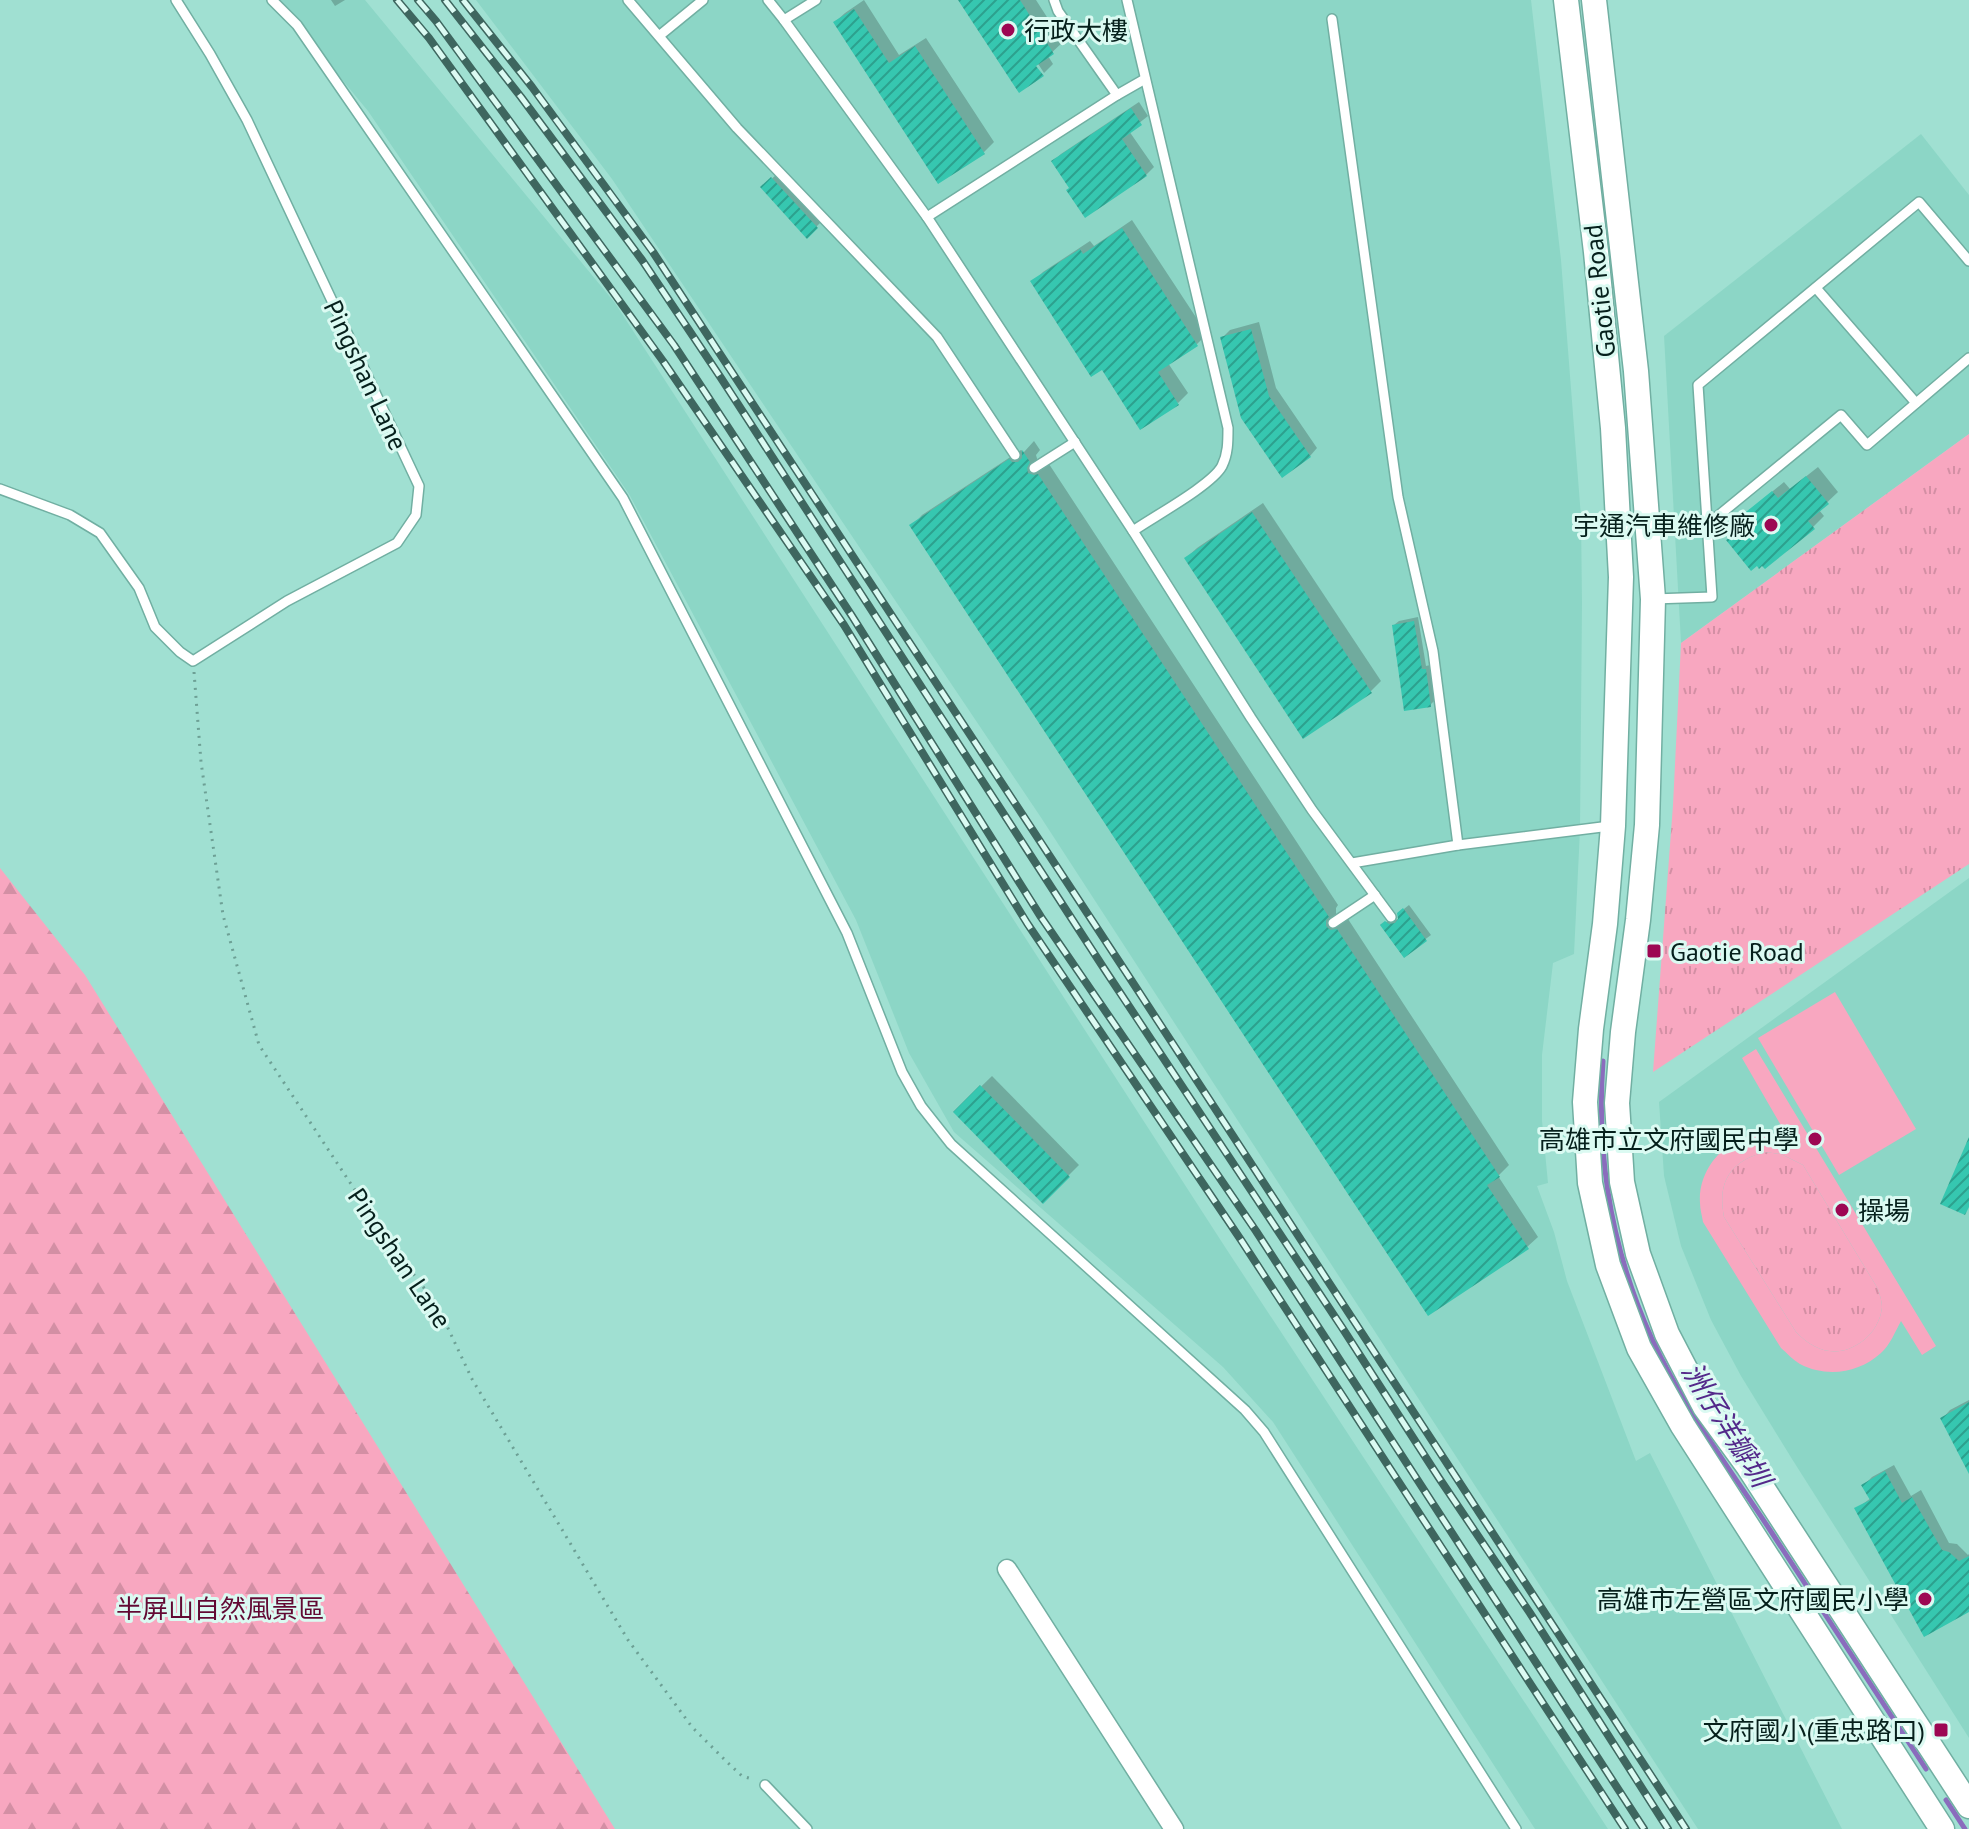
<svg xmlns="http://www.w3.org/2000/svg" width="1969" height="1829" font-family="'PT Sans','Noto Sans TC',sans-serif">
  <defs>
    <pattern id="grass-tufts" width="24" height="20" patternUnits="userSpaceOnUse" patternTransform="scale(2)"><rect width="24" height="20" fill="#f8a7c0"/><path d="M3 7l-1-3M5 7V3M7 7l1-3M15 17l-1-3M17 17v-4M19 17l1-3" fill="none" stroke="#d38fa4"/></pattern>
    <pattern id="forest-firs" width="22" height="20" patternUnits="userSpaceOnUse" patternTransform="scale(2)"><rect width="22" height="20" fill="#f8a7c0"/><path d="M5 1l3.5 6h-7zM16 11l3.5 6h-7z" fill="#d38fa4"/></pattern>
    <pattern id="building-hatch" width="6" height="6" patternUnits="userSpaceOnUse" patternTransform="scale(2)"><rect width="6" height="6" fill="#36c7b0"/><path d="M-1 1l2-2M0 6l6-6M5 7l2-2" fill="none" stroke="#2ca18e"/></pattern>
  </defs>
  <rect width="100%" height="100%" fill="#a0e0d2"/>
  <g fill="#8cd6c6">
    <polygon points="276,0 365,0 615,303 1227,1250 1608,1829 1535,1829 1273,1422 1223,1367 954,1132 909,1053 856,920 629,494 368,111"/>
    <polygon points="476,0 1531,0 1561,260 1581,517 1582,603 1580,830 1574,954 1553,963 1542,1055 1542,1121 1548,1183 1537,1186 1554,1232 1567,1281 1636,1461 1650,1453 1842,1829 1698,1829 1040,816 612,179"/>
    <polygon points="1921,134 1969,195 1969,434 1681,643 1664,336"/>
    <polygon points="1969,878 1969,1738 1792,1459 1741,1376 1711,1320 1681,1246 1664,1176 1659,1102"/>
  </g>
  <g fill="url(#grass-tufts)">
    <polygon points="1969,434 1969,864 1653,1072 1673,805 1681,643"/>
    <path d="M1765 1152 1781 1154 1803 1165 1878 1289C1880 1295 1882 1302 1882 1307 1881 1320 1873 1333 1864 1340 1840 1359 1816 1353 1796 1332L1724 1217C1717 1181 1731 1161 1765 1152Z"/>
  </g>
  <polygon fill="url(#forest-firs)" points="0,868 85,975 615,1829 0,1829"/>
  <g fill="#f8a7c0" fill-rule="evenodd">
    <polygon points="1835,992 1916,1129 1839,1175 1758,1038"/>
    <path d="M1756 1049 1936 1346 1922 1355 1901 1321C1895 1332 1890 1345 1881 1353 1859 1373 1827 1378 1800 1364 1793 1360 1787 1353 1781 1348L1703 1222C1702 1216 1700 1209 1700 1203 1698 1175 1717 1148 1743 1138 1756 1132 1772 1134 1786 1134L1742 1058ZM1765 1152 1781 1154 1803 1165 1878 1289C1880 1295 1882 1302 1882 1307 1881 1320 1873 1333 1864 1340 1840 1359 1816 1353 1796 1332L1724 1217C1717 1181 1731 1161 1765 1152Z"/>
  </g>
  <g fill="#0003">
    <polygon points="331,0 345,0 335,6"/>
    <polygon points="864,0 899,55 926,38 994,142 984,152 939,182 835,22 845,13"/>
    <polygon points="961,0 1036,0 1063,42 1048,56 1053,64 1044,73 1033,56"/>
    <polygon points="1139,102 1148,116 1129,131 1154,167 1146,175 1071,188 1053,161 1061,154"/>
    <polygon points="777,174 821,222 807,236 763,187"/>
    <polygon points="1132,220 1207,334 1197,344 1168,363 1188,393 1178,403 1103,367 1033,282 1043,272 1090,241 1094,246"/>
    <polygon points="1259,322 1276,388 1317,448 1310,456 1222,338 1230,330"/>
    <polygon points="1034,441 1040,450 1036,455 1038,462 1045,466 1049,464 1338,905 1336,908 1336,915 1342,920 1348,919 1509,1165 1498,1176 1538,1237 1527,1247 912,526 922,515 1021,450 1024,452"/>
    <polygon points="1818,467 1838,492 1819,510 1824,516 1813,527 1734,535 1740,518 1784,482 1790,489"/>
    <polygon points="1263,503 1381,681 1370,692 1186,558 1197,548"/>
    <polygon points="1418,617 1426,666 1430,665 1435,700 1430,705 1394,625 1399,621"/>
    <polygon points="1409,905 1431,935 1404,955 1383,925 1391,918 1394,920 1400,919 1399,913"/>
    <polygon points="992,1076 1079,1165 1043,1201 955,1112"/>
    <polygon points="1969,1400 1969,1469 1943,1418 1950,1410"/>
    <polygon points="1894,1465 1911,1496 1921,1490 1949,1543 1957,1544 1968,1555 1969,1554 1969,1610 1856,1509 1871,1498 1864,1485 1872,1477"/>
  </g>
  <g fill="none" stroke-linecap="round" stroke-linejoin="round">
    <g stroke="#8a6cbd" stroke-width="5">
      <path d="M1603 1061C1596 1158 1611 1249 1652 1339 1683 1406 1729 1468 1770 1530 1822 1609 1874 1689 1926 1769"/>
      <polyline points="1946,1800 1965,1829"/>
    </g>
  </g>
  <g fill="url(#building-hatch)">
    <polygon points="958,0 1020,0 1054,54 1036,66 1044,76 1019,93"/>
    <polygon points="854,9 889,63 915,46 985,154 938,184 833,22"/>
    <polygon points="1131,108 1142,125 1122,139 1147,176 1085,218 1066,190 1069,188 1051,161"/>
    <polygon points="771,177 818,228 807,239 760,187"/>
    <polygon points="1122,228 1198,346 1158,372 1179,405 1140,430 1102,370 1091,377 1030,281 1080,249 1083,254"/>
    <polygon points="1251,329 1269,396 1311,457 1282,478 1241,418 1220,337"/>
    <polygon points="1022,450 1030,462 1027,468 1028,473 1034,475 1038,474 1329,917 1326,920 1326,926 1330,930 1337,929 1500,1177 1487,1185 1529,1249 1428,1316 909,525 1009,459 1012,462 1018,462 1022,458"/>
    <polygon points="1806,476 1829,504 1808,521 1815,529 1765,569 1762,566 1759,569 1757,566 1751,571 1726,540 1732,536 1726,528 1772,491 1778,498"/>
    <polygon points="1252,512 1372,693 1303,739 1184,558"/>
    <polygon points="1414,621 1422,669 1426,669 1431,707 1404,711 1392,625"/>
    <polygon points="1403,908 1427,941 1404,958 1380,925 1385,921 1389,924 1395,923 1398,919 1397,913"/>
    <polygon points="980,1085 1070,1177 1043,1204 953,1112"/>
    <polygon points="1969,1137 1969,1207 1965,1215 1940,1204"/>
    <polygon points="1969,1402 1969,1474 1940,1418"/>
    <polygon points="1885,1471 1902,1503 1912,1497 1942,1550 1949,1552 1959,1561 1969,1556 1969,1612 1924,1637 1854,1508 1870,1500 1861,1485"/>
  </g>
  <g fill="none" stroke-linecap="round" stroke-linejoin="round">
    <defs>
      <g id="lane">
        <polyline points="272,0 297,25 623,498 847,933 902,1072 921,1106 951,1144 1245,1410 1264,1432 1516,1829"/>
        <polyline points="628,0 737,128 937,337 1015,455"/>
        <polyline points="768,0 784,20 927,217 1133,531 1251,718 1312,810 1391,917"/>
        <polyline points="1054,0 1058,11 1117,95"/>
        <path d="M1127 0 1228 428C1228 442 1228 454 1222 466 1212 485 1153 517 1133 531"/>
        <polyline points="1332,19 1398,497 1433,651 1458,845"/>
        <polyline points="784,20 816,0"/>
        <polyline points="659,36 703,0"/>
        <polyline points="927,217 1117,95 1145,79"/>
        <polyline points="1816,288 1916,403"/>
        <polyline points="1034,468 1075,442"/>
        <polyline points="0,489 70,515 100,533 139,588 155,627 180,652 193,661 287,601 397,543 416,515 419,486 247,120 210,54 176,0"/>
        <polyline points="1707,525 1841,415 1867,445 1969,358"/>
        <polyline points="1653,599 1712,597 1698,385 1919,202 1969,261"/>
        <polyline points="1352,863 1458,845 1610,826"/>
        <polyline points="1333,923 1375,895"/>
        <polyline points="765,1785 807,1829"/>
      </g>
      <polyline id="street" points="1007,1569 1174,1829"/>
      <g id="secondary">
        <polyline points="1566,0 1596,252 1613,428 1621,577 1613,826 1605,924 1591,1029 1585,1102 1590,1183 1608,1265 1639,1348 1683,1426 1942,1829"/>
        <polyline points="1594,0 1636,371 1653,599 1647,825 1638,920 1623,1032 1617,1103 1622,1182 1638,1254 1667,1334 1705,1407 1748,1466 1969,1806"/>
      </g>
    </defs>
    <use href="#lane" stroke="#71afa2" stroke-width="12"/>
    <use href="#street" stroke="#71afa2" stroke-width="21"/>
    <use href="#secondary" stroke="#71afa2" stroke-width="27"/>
    <polyline stroke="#6da095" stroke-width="3" stroke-dasharray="2 6" stroke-linecap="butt" points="194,672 201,762 223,915 259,1045 392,1246 437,1305 472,1379 628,1640 692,1727 728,1763 742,1776 752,1779"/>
    <use href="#lane" stroke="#fff" stroke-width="9"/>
    <use href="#street" stroke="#fff" stroke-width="18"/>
    <use href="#secondary" stroke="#fff" stroke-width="24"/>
    <defs>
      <g id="rail">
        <polyline points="397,0 429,38 663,361 844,625 1027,923 1241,1240 1625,1829"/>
        <polyline points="418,0 436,21 674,345 852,616 1041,917 1256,1231 1644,1829"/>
        <polyline points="445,0 521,97 642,260 721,378 1105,970 1343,1329 1439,1478 1530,1613 1668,1829"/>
        <polyline points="463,0 532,87 653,252 1120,963 1686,1829"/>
      </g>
    </defs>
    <use href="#rail" stroke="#3e665f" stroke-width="8"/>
    <use href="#rail" stroke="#dbfaf2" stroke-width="5" stroke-dasharray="15" stroke-linecap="butt"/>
  </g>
  <g fill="#9d0753" stroke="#dbfaf2" stroke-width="3">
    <circle cx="1008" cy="30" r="8"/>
    <circle cx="1771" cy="525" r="8"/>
    <rect x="1646" y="943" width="16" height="16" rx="4"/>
    <circle cx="1815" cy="1139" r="8"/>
    <circle cx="1842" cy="1210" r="8"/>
    <circle cx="1925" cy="1599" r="8"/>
    <rect x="1933" y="1722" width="16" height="16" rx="4"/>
  </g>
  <g text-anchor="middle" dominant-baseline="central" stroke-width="6" stroke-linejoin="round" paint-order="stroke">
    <g font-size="26" fill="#06201c" stroke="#dbfaf2" text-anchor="end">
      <text x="1024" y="30" text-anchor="start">行政大樓</text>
      <text x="1755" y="525">宇通汽車維修廠</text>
      <text x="1670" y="951" text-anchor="start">Gaotie Road</text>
      <text x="1799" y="1139">高雄市立文府國民中學</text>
      <text x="1858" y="1210" text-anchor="start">操場</text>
      <text x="1909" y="1599">高雄市左營區文府國民小學</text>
      <text x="1925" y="1730">文府國小(重忠路口)</text>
    </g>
    <g font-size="26" fill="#06201c" stroke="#dbfaf2">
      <text transform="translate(1599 291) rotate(-96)">Gaotie Road</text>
      <text transform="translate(366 375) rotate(65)">Pingshan Lane</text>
      <text transform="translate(400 1258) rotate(56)">Pingshan Lane</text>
    </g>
    <g font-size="26" fill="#620933" stroke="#dbfaf2">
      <text x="220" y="1608">半屏山自然風景區</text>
    </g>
    <g font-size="28" font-style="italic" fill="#54298a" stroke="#dbfaf2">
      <text transform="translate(1727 1424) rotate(58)">洲仔洋瓣圳</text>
    </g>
  </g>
</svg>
